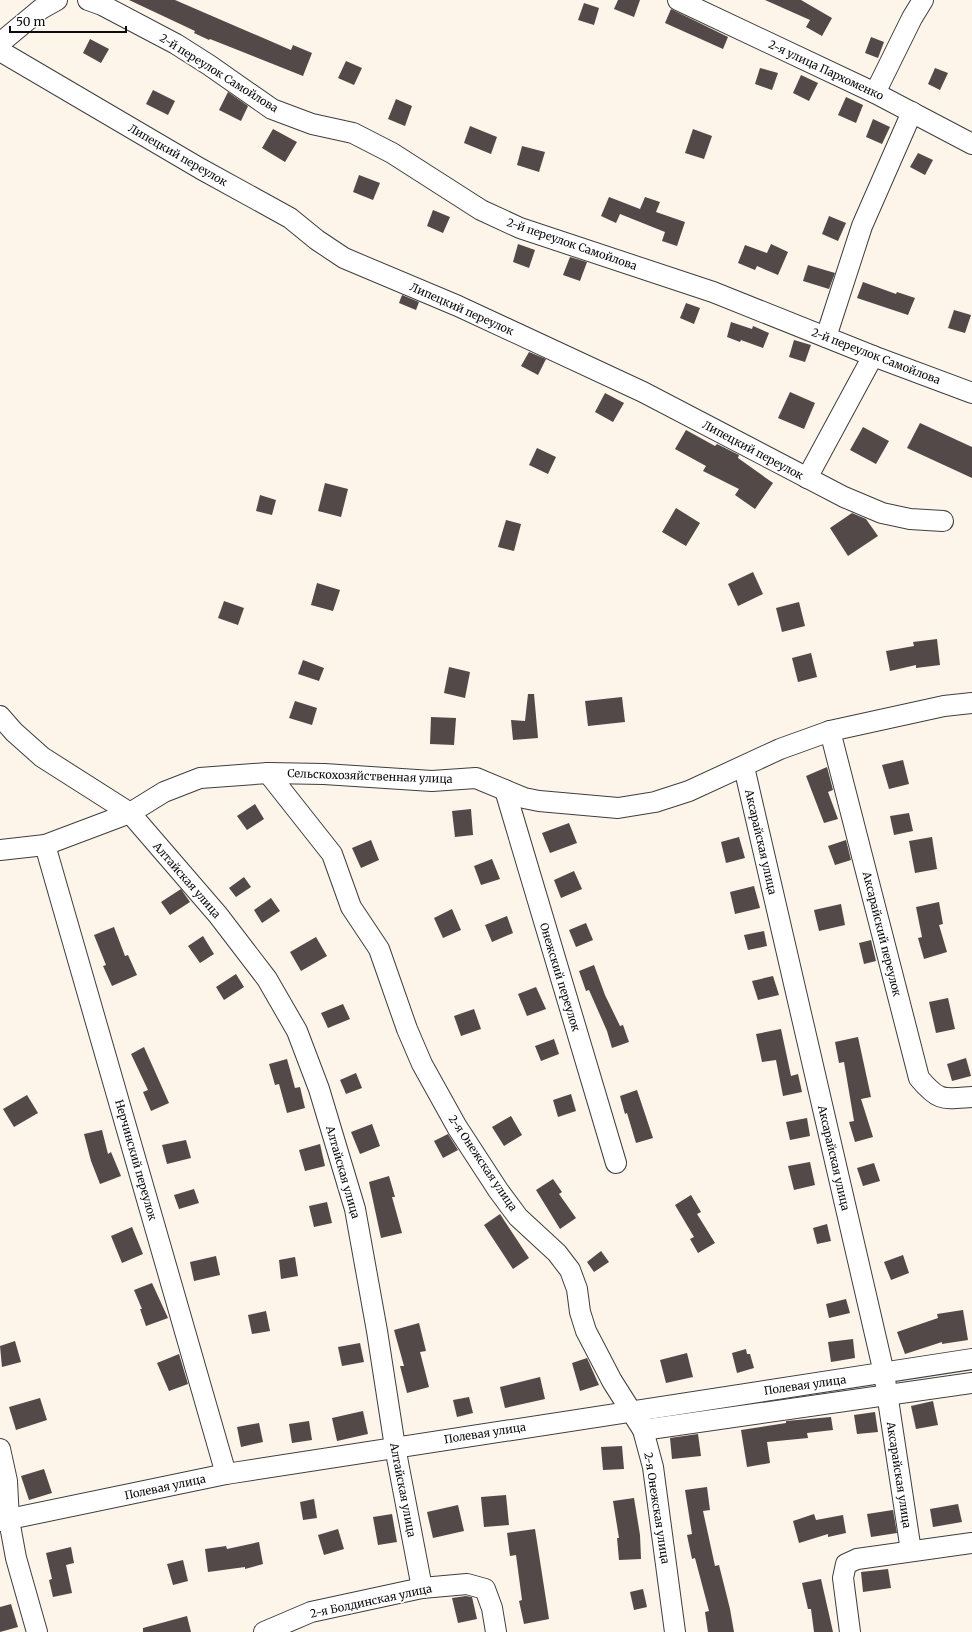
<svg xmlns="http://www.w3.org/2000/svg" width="972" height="1632" font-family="Merriweather,serif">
  <rect width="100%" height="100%" fill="#fdf4ea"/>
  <g fill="#524948">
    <polygon points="129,0 175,0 291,50 293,45 312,53 303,76 210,39 209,40 194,33 195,31"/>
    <polygon points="618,0 640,0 634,17 614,9"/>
    <polygon points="765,0 801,0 832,18 822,36 806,27 810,20"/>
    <polygon points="584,3 599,8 594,25 578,20"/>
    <polygon points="671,9 728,37 723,49 665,23"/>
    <polygon points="871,37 884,42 878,58 865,53"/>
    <polygon points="90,39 109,49 101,63 83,53"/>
    <polygon points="346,61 362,68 354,85 338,78"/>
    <polygon points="760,68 778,73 772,90 755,84"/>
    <polygon points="935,68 948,73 940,90 928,84"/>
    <polygon points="801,75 818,83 809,101 793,93"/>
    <polygon points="153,90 175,101 168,115 146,104"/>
    <polygon points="228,92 248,106 241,121 219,110"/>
    <polygon points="846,97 863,105 856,123 838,115"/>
    <polygon points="396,99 412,106 405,126 388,119"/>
    <polygon points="873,119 890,127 882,144 866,137"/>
    <polygon points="470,126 497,137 491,154 464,143"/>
    <polygon points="273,129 297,142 285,162 262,148"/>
    <polygon points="693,129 712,136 704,159 685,153"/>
    <polygon points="522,146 545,152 539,172 517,165"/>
    <polygon points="918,153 933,160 925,175 910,167"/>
    <polygon points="359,175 380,183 373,200 353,192"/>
    <polygon points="609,197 640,209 645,197 660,202 656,212 685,222 677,246 662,241 665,232 620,214 616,223 601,216"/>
    <polygon points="433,210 450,217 443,233 427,226"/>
    <polygon points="829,216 846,223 838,241 822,234"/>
    <polygon points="518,244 535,250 529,268 513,262"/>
    <polygon points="771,244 788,252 778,275 757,266 755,270 738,263 745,245 767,253"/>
    <polygon points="570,257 587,262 580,281 563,275"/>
    <polygon points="808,265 835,273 829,289 803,281"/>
    <polygon points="863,282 896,294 897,292 915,298 908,315 857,298"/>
    <polygon points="402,295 419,302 416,310 399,303"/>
    <polygon points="686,303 700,308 694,324 680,318"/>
    <polygon points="954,310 971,315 965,333 948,328"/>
    <polygon points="731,322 752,329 753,326 769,333 763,348 741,340 740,342 727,337"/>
    <polygon points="794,340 811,345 805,362 789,357"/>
    <polygon points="529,352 546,359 538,375 521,366"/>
    <polygon points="790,392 815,403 804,429 778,418"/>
    <polygon points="605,393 624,403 613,422 595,412"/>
    <polygon points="920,423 972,447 972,478 907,448"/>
    <polygon points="863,427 889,441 876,464 850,450"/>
    <polygon points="686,430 715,446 717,444 739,455 738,458 773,483 755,509 735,495 739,489 703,471 706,466 675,449"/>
    <polygon points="537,448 556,457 548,474 529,465"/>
    <polygon points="325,483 348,489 341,517 318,511"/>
    <polygon points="260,495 276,500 272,515 256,511"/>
    <polygon points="676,508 700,523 686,546 662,532"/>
    <polygon points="852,513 866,519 878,536 848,556 830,528"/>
    <polygon points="506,520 521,524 514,551 498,547"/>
    <polygon points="753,572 763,594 738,606 728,584"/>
    <polygon points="317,583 340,590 333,611 311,605"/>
    <polygon points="224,601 244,608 238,625 218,618"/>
    <polygon points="799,602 805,626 782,632 776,608"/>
    <polygon points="937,639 940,665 916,668 916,665 890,671 886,651 914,646 913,642"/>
    <polygon points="811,653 817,677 798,682 792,658"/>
    <polygon points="303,660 324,668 319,681 298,674"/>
    <polygon points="449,667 470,672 465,698 444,693"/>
    <polygon points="528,694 534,694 538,738 513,740 511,720 525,721"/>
    <polygon points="622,697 625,722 588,726 585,701"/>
    <polygon points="295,701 317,708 312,725 289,718"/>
    <polygon points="431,717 456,718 454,745 430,744"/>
    <polygon points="903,760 909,784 889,789 882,765"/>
    <polygon points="827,767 833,790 828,792 838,819 824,823 806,776"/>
    <polygon points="255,804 264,819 247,830 237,816"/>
    <polygon points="471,809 473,835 455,837 452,811"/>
    <polygon points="909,813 913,831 894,835 890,816"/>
    <polygon points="569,823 577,843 550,853 542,833"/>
    <polygon points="739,837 745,858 726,863 721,842"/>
    <polygon points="932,837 937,869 915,873 909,841"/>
    <polygon points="371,840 379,860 361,868 352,848"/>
    <polygon points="846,840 851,860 835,865 828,846"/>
    <polygon points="492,859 500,879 481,885 474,866"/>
    <polygon points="574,871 582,889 561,898 554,880"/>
    <polygon points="244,877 251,887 236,897 229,888"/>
    <polygon points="754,886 760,908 735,914 730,892"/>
    <polygon points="181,889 190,902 170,915 161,902"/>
    <polygon points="271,898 280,911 262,923 254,910"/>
    <polygon points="939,902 943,924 939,925 947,952 924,959 918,938 922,937 916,907"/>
    <polygon points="841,904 845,925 819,931 814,910"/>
    <polygon points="452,909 461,930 443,938 434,918"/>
    <polygon points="507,916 513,933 492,942 485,925"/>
    <polygon points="586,923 593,940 576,947 569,930"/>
    <polygon points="114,927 125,956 128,955 137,975 112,986 103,966 106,965 94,935"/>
    <polygon points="764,931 767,946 748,950 744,935"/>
    <polygon points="203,936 214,954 200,963 188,946"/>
    <polygon points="316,937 327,956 301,971 290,952"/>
    <polygon points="871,940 876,961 864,964 859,943"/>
    <polygon points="594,965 605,995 620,1026 623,1025 629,1042 612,1048 607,1031 589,990 586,991 579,971"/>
    <polygon points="236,974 244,987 224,1000 216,987"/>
    <polygon points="773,976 779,995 758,1000 752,981"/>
    <polygon points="536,987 546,1009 527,1016 518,994"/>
    <polygon points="948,998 955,1029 936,1033 929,1002"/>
    <polygon points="343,1004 350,1019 328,1028 321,1013"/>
    <polygon points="474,1009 481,1029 461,1036 454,1016"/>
    <polygon points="781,1029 791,1076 798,1074 802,1092 783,1096 776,1060 762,1062 756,1034"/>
    <polygon points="858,1037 871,1097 861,1099 873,1137 855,1142 849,1122 854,1121 844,1062 839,1063 835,1042"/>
    <polygon points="554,1039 559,1054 541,1061 535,1046"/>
    <polygon points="144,1047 169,1103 151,1111 143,1092 148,1090 131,1054"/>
    <polygon points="966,1058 971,1076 952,1081 947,1064"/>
    <polygon points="287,1059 295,1088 300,1087 305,1108 287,1113 279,1084 275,1085 269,1064"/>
    <polygon points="356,1073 362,1088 346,1094 340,1080"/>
    <polygon points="637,1090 653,1138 636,1143 627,1113 625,1114 620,1096"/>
    <polygon points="571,1094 576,1111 558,1117 553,1100"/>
    <polygon points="27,1095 38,1113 14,1127 3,1109"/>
    <polygon points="511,1116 522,1135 504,1146 492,1127"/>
    <polygon points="807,1118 810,1136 790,1140 786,1122"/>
    <polygon points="372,1124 380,1146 360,1154 351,1132"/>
    <polygon points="102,1130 108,1154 111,1152 121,1176 100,1184 91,1161 84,1134"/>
    <polygon points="448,1134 458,1150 443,1158 434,1141"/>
    <polygon points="186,1140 191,1158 167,1164 162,1145"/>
    <polygon points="320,1144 325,1166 305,1171 299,1150"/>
    <polygon points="810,1162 815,1185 794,1190 788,1166"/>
    <polygon points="874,1163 880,1181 863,1186 857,1168"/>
    <polygon points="389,1176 395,1197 392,1197 402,1233 381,1238 369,1182"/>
    <polygon points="553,1179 562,1192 559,1194 576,1218 560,1229 536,1190"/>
    <polygon points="194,1189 199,1203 179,1209 174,1195"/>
    <polygon points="691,1195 701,1212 697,1214 715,1243 698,1253 690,1239 694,1237 675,1205"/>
    <polygon points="327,1202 332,1223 314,1227 309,1206"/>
    <polygon points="500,1214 529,1258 513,1269 484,1225"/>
    <polygon points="827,1224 831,1241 817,1244 813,1228"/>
    <polygon points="132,1227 143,1254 122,1263 111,1236"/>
    <polygon points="601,1251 609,1262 594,1272 587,1262"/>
    <polygon points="903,1255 909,1273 891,1280 884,1262"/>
    <polygon points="216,1256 220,1275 194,1281 190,1262"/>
    <polygon points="295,1257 298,1276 281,1279 279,1260"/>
    <polygon points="152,1283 168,1318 146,1326 140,1309 142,1309 134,1290"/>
    <polygon points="846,1299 850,1313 829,1318 826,1304"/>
    <polygon points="963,1310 968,1340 942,1344 942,1342 905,1354 897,1332 938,1318 937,1314"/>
    <polygon points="266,1311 270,1331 252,1334 248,1315"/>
    <polygon points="419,1323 426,1351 420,1352 429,1387 407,1393 400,1366 404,1366 394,1330"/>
    <polygon points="853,1339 855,1358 831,1362 828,1342"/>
    <polygon points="15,1341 21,1362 2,1367 0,1346"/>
    <polygon points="360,1343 364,1362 342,1366 338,1347"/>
    <polygon points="746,1349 747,1354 750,1354 754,1368 737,1373 732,1353"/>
    <polygon points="687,1353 693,1377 666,1383 660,1360"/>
    <polygon points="179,1354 188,1384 169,1391 157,1363"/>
    <polygon points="587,1358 599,1385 580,1391 572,1363"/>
    <polygon points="540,1377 545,1399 505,1408 500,1387"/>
    <polygon points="469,1397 473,1413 457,1417 453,1400"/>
    <polygon points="40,1398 47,1420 16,1430 9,1407"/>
    <polygon points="933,1401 938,1425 916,1429 911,1406"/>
    <polygon points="363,1411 368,1434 337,1441 332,1418"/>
    <polygon points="875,1412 878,1432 857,1434 854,1415"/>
    <polygon points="831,1417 833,1430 807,1433 808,1438 767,1442 770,1463 747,1467 741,1430 786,1423 786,1421"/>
    <polygon points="309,1421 312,1440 292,1443 289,1424"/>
    <polygon points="259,1423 263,1442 241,1447 237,1427"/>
    <polygon points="698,1434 701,1456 672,1459 670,1438"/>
    <polygon points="622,1446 624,1469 603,1470 601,1447"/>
    <polygon points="44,1469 52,1493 29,1500 21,1476"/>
    <polygon points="707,1487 710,1510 703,1511 715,1566 719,1565 730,1609 734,1632 708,1632 705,1612 709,1611 695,1558 692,1559 687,1535 692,1534 685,1490"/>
    <polygon points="506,1495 509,1525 484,1527 481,1497"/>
    <polygon points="634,1498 640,1535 641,1559 619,1560 617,1538 619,1538 613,1501"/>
    <polygon points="314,1499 317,1518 303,1520 300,1502"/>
    <polygon points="958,1504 962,1522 933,1527 930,1509"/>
    <polygon points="458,1505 464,1531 433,1538 427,1512"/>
    <polygon points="893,1510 897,1533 871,1537 867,1514"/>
    <polygon points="392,1514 397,1542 378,1545 373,1517"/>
    <polygon points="814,1514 816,1520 843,1515 846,1533 828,1537 828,1534 799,1543 793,1521"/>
    <polygon points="338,1529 344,1549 324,1555 318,1535"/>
    <polygon points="535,1529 549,1619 524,1624 519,1601 522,1600 516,1555 510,1556 507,1533"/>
    <polygon points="259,1542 263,1564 245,1569 245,1567 208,1572 205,1549 226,1546 227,1549"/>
    <polygon points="71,1547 74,1563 66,1565 72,1593 53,1597 49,1580 52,1579 46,1553"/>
    <polygon points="183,1560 188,1581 173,1585 167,1564"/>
    <polygon points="888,1569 891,1588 863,1592 861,1572"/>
    <polygon points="821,1579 833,1632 814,1632 811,1609 808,1609 802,1583"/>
    <polygon points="643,1589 647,1607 634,1610 630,1592"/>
    <polygon points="466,1596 472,1597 477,1619 458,1623 452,1598"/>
    <polygon points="11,1604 18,1627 0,1632 0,1607"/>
    <polygon points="187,1616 191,1632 143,1632 143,1628"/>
  </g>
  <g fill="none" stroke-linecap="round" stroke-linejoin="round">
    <defs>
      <g id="minor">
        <polyline points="88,0 102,5 176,44 209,65 272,109 312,124 353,133 392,153 481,210 520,228 713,292 873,356 972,393"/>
        <polyline points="678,0 875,93 972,144"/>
        <polyline points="0,43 41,9 57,0"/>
        <polyline points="0,51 201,169 290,218 317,240 344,258 458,306 643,392 844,497 882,513 910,519 943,521"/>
        <polyline points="875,93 912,18 923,0"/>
        <polyline points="826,337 862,226 912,112"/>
        <polyline points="807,478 873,356"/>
        <polyline points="0,716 14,732 42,757 130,813 218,915 267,979 297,1031 319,1089 355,1209 377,1331 395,1447 422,1588"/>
        <path d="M830 731 919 1078C939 1102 943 1099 972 1097"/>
        <polyline points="744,767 884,1373 911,1551"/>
        <polyline points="268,773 332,854 351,907 379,949 407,1029 422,1064 457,1127 498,1190 518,1217 557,1253 570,1270 577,1289 580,1312 586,1331 612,1381 643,1430 653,1467 675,1632"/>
        <polyline points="505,790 616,1163"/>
        <polyline points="45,845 226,1474"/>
        <polyline points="0,850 45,845 130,813 164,792 200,778 268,773 324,774 432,781 476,778 524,798 539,801 618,808 655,802 689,791 780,749 830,731 944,706 972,703"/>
        <polyline points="643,1430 972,1383"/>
        <polyline points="0,1449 7,1481 9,1520 16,1558 37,1632"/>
        <polyline points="0,1521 226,1474 972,1359"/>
        <polyline points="264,1632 311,1612 422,1588 467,1584 485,1589 492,1608 496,1632"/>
        <polyline points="850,1632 843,1578 846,1564 857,1559 972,1543"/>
      </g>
    </defs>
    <use href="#minor" stroke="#3e3e3e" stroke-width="22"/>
    <use href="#minor" stroke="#fff" stroke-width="20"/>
  </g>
  <g text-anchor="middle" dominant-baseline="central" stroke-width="4" stroke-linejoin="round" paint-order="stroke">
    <g font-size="11" fill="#0b0b0b" stroke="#fff">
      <text transform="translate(826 70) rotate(25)">2-я улица Пархоменко</text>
      <text transform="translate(219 73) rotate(32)">2-й переулок Самойлова</text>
      <text transform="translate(178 155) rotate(30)">Липецкий переулок</text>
      <text transform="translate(572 244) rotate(19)">2-й переулок Самойлова</text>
      <text transform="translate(462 309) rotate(24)">Липецкий переулок</text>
      <text transform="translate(876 356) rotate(21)">2-й переулок Самойлова</text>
      <text transform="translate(753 450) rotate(28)">Липецкий переулок</text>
      <text transform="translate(370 776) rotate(2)">Сельскохозяйственная улица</text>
      <text transform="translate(761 842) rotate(77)">Аксарайская улица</text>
      <text transform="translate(187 880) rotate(49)">Алтайская улица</text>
      <text transform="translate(882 934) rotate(76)">Аксарайский переулок</text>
      <text transform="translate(560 977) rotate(73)">Онежский переулок</text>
      <text transform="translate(834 1158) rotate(77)">Аксарайская улица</text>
      <text transform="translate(136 1160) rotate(74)">Нерчинский переулок</text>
      <text transform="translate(483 1163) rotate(56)">2-я Онежская улица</text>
      <text transform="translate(343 1172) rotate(74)">Алтайская улица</text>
      <text transform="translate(805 1385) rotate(-8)">Полевая улица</text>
      <text transform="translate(485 1433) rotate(-9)">Полевая улица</text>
      <text transform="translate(899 1475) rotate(81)">Аксарайская улица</text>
      <text transform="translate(165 1487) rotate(-12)">Полевая улица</text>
      <text transform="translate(403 1490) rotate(79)">Алтайская улица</text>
      <text transform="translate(657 1508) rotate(81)">2-я Онежская улица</text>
      <text transform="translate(371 1601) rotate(-12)">2-я Болдинская улица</text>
    </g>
  </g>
  <path d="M10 26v6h116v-6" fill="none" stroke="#0b0b0b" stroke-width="2"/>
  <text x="16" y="26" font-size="12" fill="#0b0b0b" stroke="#ffffff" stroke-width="3" paint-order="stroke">50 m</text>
</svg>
